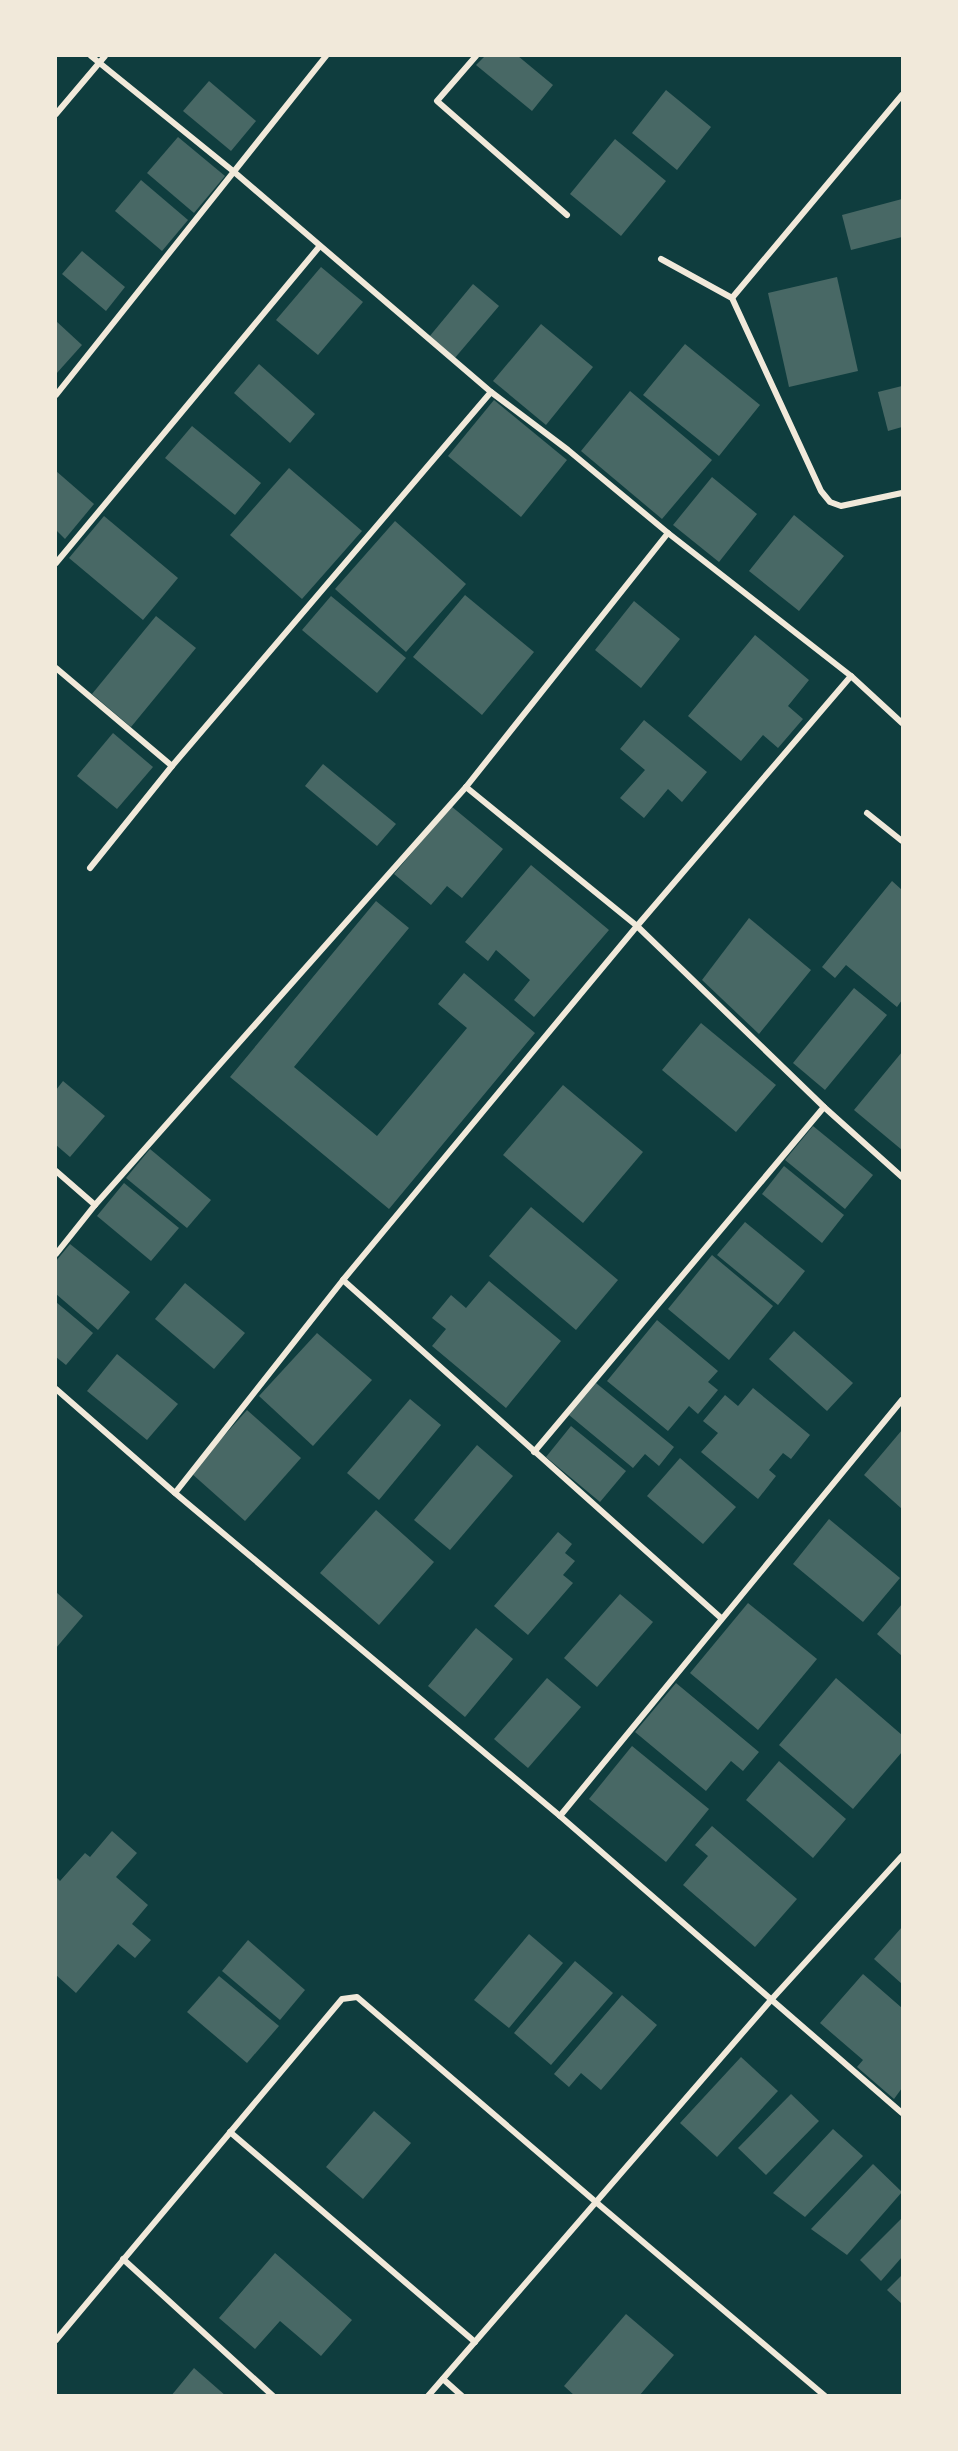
<svg xmlns="http://www.w3.org/2000/svg" width="958" height="2451" font-family="Literata,serif">
  <rect width="100%" height="100%" fill="#0f3d3e"/>
  <g fill="#486865">
    <polygon points="485,56 518,56 553,85 532,111 476,65"/>
    <polygon points="209,81 256,121 231,151 183,111"/>
    <polygon points="666,90 711,127 677,170 632,133"/>
    <polygon points="178,137 225,176 194,213 147,173"/>
    <polygon points="615,139 666,181 621,236 570,194"/>
    <polygon points="141,180 188,220 162,251 115,211"/>
    <polygon points="902,199 902,237 851,250 842,215"/>
    <polygon points="82,251 125,287 106,311 62,274"/>
    <polygon points="321,267 363,302 318,355 276,320"/>
    <polygon points="837,277 858,371 789,387 768,293"/>
    <polygon points="473,284 499,306 454,359 429,337"/>
    <polygon points="56,321 82,345 56,374"/>
    <polygon points="541,324 593,367 546,425 493,381"/>
    <polygon points="685,344 760,405 719,456 643,395"/>
    <polygon points="259,364 315,414 290,443 234,393"/>
    <polygon points="902,386 902,427 888,431 878,392"/>
    <polygon points="630,391 712,460 662,519 581,451"/>
    <polygon points="494,400 567,460 521,517 448,456"/>
    <polygon points="192,426 261,483 235,515 165,458"/>
    <polygon points="289,468 362,531 302,599 230,535"/>
    <polygon points="56,471 94,504 65,539 56,530"/>
    <polygon points="712,477 757,514 719,562 673,525"/>
    <polygon points="794,515 844,556 799,611 749,571"/>
    <polygon points="104,516 178,578 143,620 69,558"/>
    <polygon points="395,521 466,584 406,652 335,589"/>
    <polygon points="465,595 534,652 482,715 413,657"/>
    <polygon points="331,596 406,658 377,693 302,630"/>
    <polygon points="634,601 680,639 641,688 595,650"/>
    <polygon points="156,616 196,648 131,727 92,694"/>
    <polygon points="755,635 809,680 788,706 803,719 778,748 763,735 741,761 688,716"/>
    <polygon points="644,720 707,772 682,802 668,789 644,818 620,798 645,770 620,749"/>
    <polygon points="113,733 153,767 117,809 77,776"/>
    <polygon points="323,764 396,824 377,846 305,786"/>
    <polygon points="451,806 503,849 462,898 447,886 431,905 394,874"/>
    <polygon points="531,865 609,930 534,1017 514,1000 530,980 496,950 488,961 465,942"/>
    <polygon points="892,881 902,890 902,1000 897,1007 846,965 835,978 822,967"/>
    <polygon points="376,901 409,928 294,1067 377,1136 467,1028 438,1004 464,973 535,1033 389,1209 230,1077"/>
    <polygon points="749,918 811,970 759,1034 702,980"/>
    <polygon points="854,988 887,1015 825,1090 793,1063"/>
    <polygon points="701,1023 776,1085 736,1132 662,1070"/>
    <polygon points="902,1052 902,1150 854,1110"/>
    <polygon points="63,1081 105,1116 70,1157 56,1145 56,1090"/>
    <polygon points="563,1085 643,1152 583,1223 503,1155"/>
    <polygon points="813,1126 873,1175 845,1209 785,1160"/>
    <polygon points="150,1149 211,1200 187,1228 126,1178"/>
    <polygon points="784,1166 844,1215 822,1243 762,1194"/>
    <polygon points="124,1183 179,1228 151,1261 97,1216"/>
    <polygon points="531,1207 618,1280 576,1330 489,1256"/>
    <polygon points="745,1222 805,1271 778,1305 717,1255"/>
    <polygon points="70,1244 130,1292 98,1330 56,1294 56,1261"/>
    <polygon points="712,1255 773,1306 729,1360 668,1309"/>
    <polygon points="489,1281 561,1341 506,1408 432,1346 446,1329 432,1318 451,1295 466,1308"/>
    <polygon points="185,1283 245,1333 214,1369 155,1319"/>
    <polygon points="56,1302 93,1333 66,1365 56,1357"/>
    <polygon points="657,1320 718,1371 708,1382 718,1390 698,1414 689,1406 668,1431 607,1381"/>
    <polygon points="794,1331 853,1383 827,1411 769,1359"/>
    <polygon points="317,1333 372,1380 313,1446 259,1396"/>
    <polygon points="117,1354 178,1404 147,1440 87,1391"/>
    <polygon points="596,1383 674,1447 659,1466 645,1454 633,1468 569,1415"/>
    <polygon points="753,1388 810,1435 791,1459 783,1453 769,1470 776,1476 758,1499 701,1452 718,1433 703,1421 725,1395 738,1406"/>
    <polygon points="410,1399 441,1425 379,1500 347,1473"/>
    <polygon points="247,1410 301,1458 245,1521 191,1473"/>
    <polygon points="571,1426 626,1471 600,1502 546,1457"/>
    <polygon points="902,1430 902,1509 864,1475"/>
    <polygon points="477,1445 513,1476 450,1550 414,1520"/>
    <polygon points="680,1458 736,1507 703,1544 647,1496"/>
    <polygon points="376,1510 434,1562 379,1625 320,1573"/>
    <polygon points="829,1519 900,1578 863,1622 793,1564"/>
    <polygon points="558,1532 572,1544 565,1553 575,1561 563,1575 573,1583 528,1635 494,1606"/>
    <polygon points="56,1592 83,1616 56,1648"/>
    <polygon points="620,1594 653,1622 597,1687 564,1658"/>
    <polygon points="748,1603 817,1659 758,1730 690,1673"/>
    <polygon points="902,1604 902,1656 877,1634"/>
    <polygon points="476,1628 513,1659 465,1717 428,1686"/>
    <polygon points="547,1678 581,1707 528,1768 494,1739"/>
    <polygon points="836,1678 902,1735 902,1752 853,1809 779,1745"/>
    <polygon points="676,1683 759,1752 743,1771 731,1761 706,1791 635,1732"/>
    <polygon points="632,1746 709,1809 666,1862 589,1799"/>
    <polygon points="779,1761 846,1819 813,1858 746,1800"/>
    <polygon points="712,1826 797,1899 755,1947 683,1885 708,1856 695,1845"/>
    <polygon points="112,1831 137,1853 116,1877 148,1905 132,1924 151,1940 135,1958 118,1944 76,1993 56,1975 56,1877 60,1881 85,1853 90,1857"/>
    <polygon points="902,1927 902,1984 874,1959"/>
    <polygon points="529,1934 563,1963 509,2028 474,2000"/>
    <polygon points="248,1940 305,1990 280,2020 222,1971"/>
    <polygon points="575,1961 613,1993 551,2065 514,2033"/>
    <polygon points="863,1974 902,2008 902,2088 894,2099 857,2067 863,2060 820,2023"/>
    <polygon points="219,1976 279,2026 247,2063 187,2012"/>
    <polygon points="622,1995 657,2025 601,2090 581,2073 569,2087 554,2074"/>
    <polygon points="741,2057 778,2091 717,2157 680,2123"/>
    <polygon points="791,2094 819,2121 766,2175 738,2148"/>
    <polygon points="374,2111 411,2143 363,2199 326,2167"/>
    <polygon points="833,2129 863,2156 805,2217 773,2193"/>
    <polygon points="873,2164 902,2192 847,2255 811,2229"/>
    <polygon points="902,2218 902,2257 881,2281 860,2260"/>
    <polygon points="275,2253 352,2320 321,2356 280,2321 255,2349 219,2318"/>
    <polygon points="902,2275 902,2304 887,2290"/>
    <polygon points="626,2314 674,2355 639,2396 575,2396 564,2386"/>
    <polygon points="194,2368 226,2396 171,2396"/>
  </g>
  <g fill="none" stroke-linecap="round" stroke-linejoin="round">
    <g stroke="#f1e9da" stroke-width="6">
      <polyline points="91,56 233,171 491,392 568,450 668,533 851,676 902,723"/>
      <polyline points="476,56 437,101 567,215"/>
      <polyline points="56,114 105,56"/>
      <polyline points="661,259 732,298 821,491 830,502 841,506 902,493"/>
      <polyline points="732,298 902,95"/>
      <polyline points="56,395 326,56"/>
      <polyline points="56,563 319,247"/>
      <polyline points="56,668 172,766"/>
      <polyline points="466,787 637,926 824,1107 902,1177"/>
      <polyline points="867,813 902,841"/>
      <polyline points="90,868 172,766 491,392"/>
      <polyline points="56,1171 95,1205"/>
      <polyline points="56,1254 95,1205 466,787 668,533"/>
      <polyline points="343,1280 721,1618"/>
      <polyline points="56,1389 175,1493 560,1816 902,2113"/>
      <polyline points="534,1452 824,1107"/>
      <polyline points="175,1493 343,1280 637,926 851,676"/>
      <polyline points="560,1816 902,1400"/>
      <polyline points="230,2132 475,2342"/>
      <polyline points="123,2259 273,2396"/>
      <polyline points="56,2340 342,1999 357,1997 597,2203 825,2396"/>
      <polyline points="443,2379 462,2396"/>
      <polyline points="428,2396 771,2000 902,1856"/>
    </g>
  </g>
  <rect width="958" height="2451" fill="none" stroke="#f1e9da" stroke-width="114"/>
</svg>
